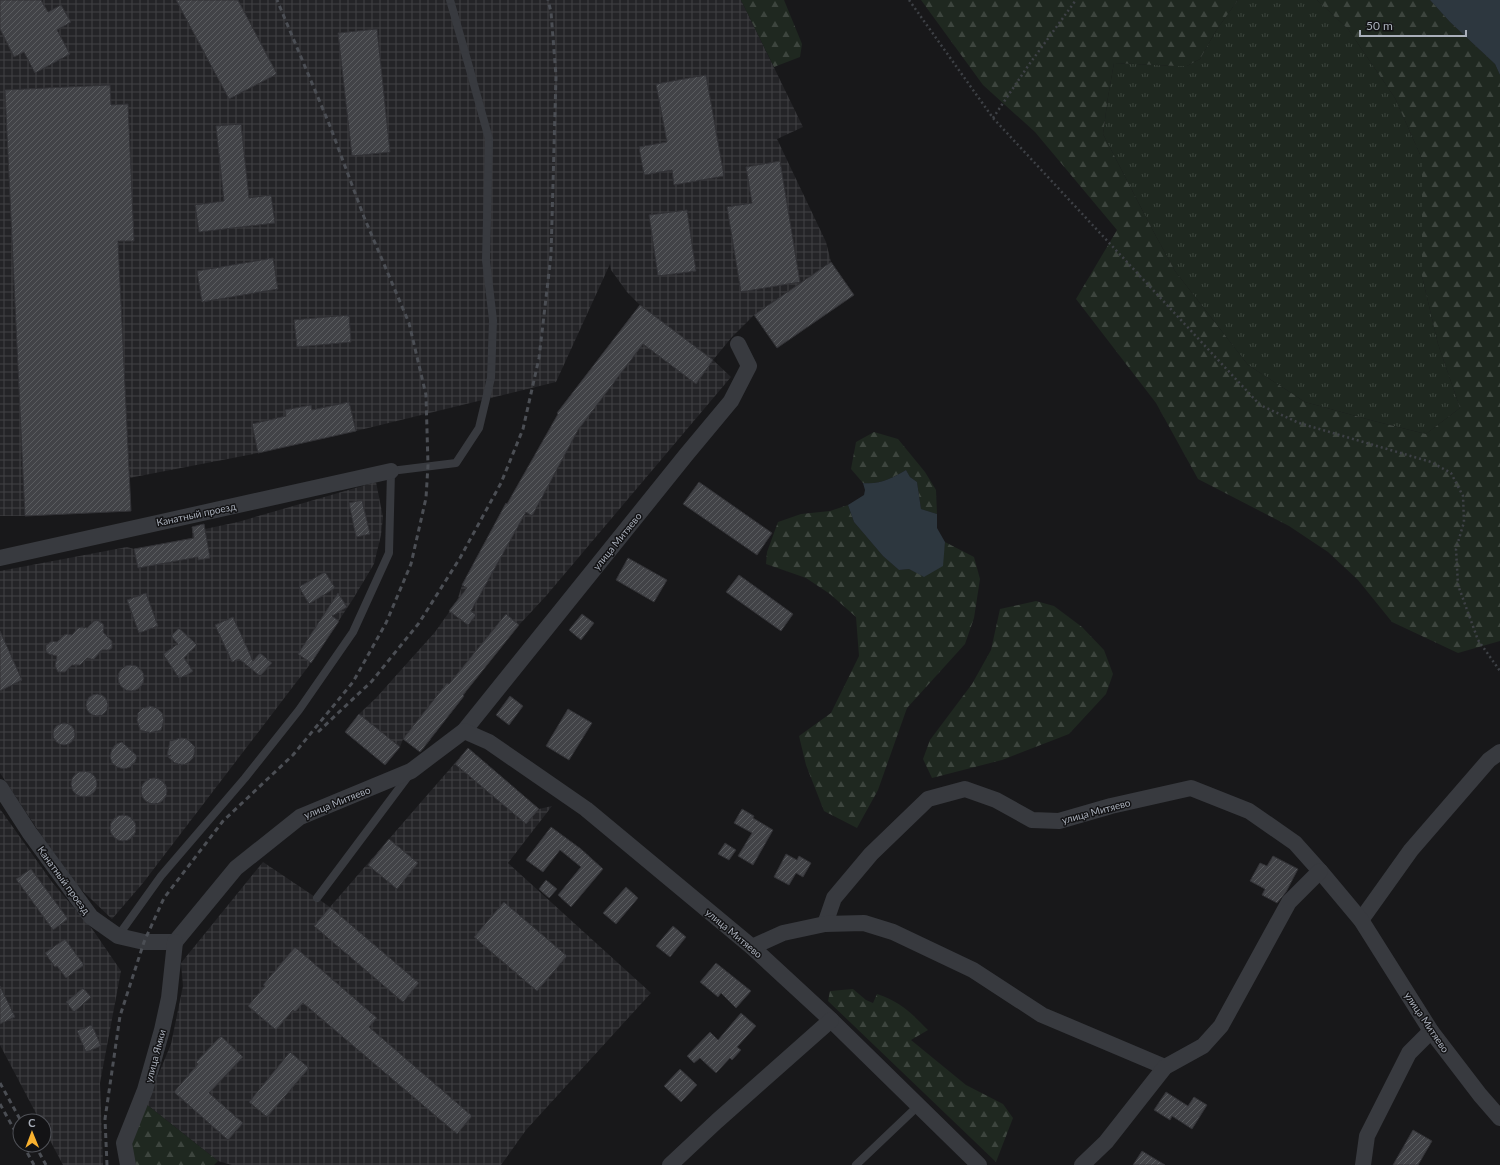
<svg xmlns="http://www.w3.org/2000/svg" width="1500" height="1165" font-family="Lato,sans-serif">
  <defs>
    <pattern id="industrial-grid" width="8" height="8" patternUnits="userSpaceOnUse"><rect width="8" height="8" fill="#242427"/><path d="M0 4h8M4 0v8" fill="none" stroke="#414144"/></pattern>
    <pattern id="grass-tufts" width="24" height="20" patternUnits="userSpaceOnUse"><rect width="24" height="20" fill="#1f2820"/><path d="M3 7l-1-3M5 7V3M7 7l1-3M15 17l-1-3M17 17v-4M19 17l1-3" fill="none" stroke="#3d453e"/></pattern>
    <pattern id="forest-firs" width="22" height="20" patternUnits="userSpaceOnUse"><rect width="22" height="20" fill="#1f2820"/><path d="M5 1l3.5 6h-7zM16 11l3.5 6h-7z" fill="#3d453e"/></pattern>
    <pattern id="building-hatch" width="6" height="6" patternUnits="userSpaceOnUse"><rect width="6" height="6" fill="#424347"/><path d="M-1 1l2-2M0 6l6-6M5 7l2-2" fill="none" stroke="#5a5c5f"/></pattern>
  </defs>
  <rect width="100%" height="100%" fill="#18181a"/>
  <g fill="url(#industrial-grid)">
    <polygon points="0,0 741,0 803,127 777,139 826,242 831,262 754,315 732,337 713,360 731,377 546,596 519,625 466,691 464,696 421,752 403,739 400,747 385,765 345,732 359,714 376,698 435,632 457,601 462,585 506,503 508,503 558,415 557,413 640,305 627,292 611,270 610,264 556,382 356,431 258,453 129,478 131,511 25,516 0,516"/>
    <polygon points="376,482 383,517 381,535 374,564 353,599 311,663 143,883 112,919 71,880 0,773 0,571 127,547 134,549 192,538 192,527 204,524 205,529 238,522"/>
    <polygon points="468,748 539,809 552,806 508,863 651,993 526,1130 501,1165 232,1165 218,1161 146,1104 171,1044 183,986 181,963 263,862 330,907"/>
    <polygon points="0,809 52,882 93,930 121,971 100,1083 103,1165 63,1165 44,1129 44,1121 40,1121 0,1045"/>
  </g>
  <polygon fill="url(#grass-tufts)" points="1238,0 1317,0 1348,29 1395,98 1422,159 1422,276 1438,344 1460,408 1426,434 1374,421 1305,402 1248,365 1175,271 1151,227 1103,134 1108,97 1114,63 1176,66 1187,66 1200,59 1217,29"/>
  <g fill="url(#forest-firs)">
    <polygon points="741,0 784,0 802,44 800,57 774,67"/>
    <polygon points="921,0 1238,0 1217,29 1200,59 1187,66 1176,66 1114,63 1108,97 1103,134 1151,227 1175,271 1248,365 1305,402 1374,421 1426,434 1460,408 1438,344 1422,276 1422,159 1395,98 1348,29 1317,0 1430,0 1450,22 1495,64 1500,75 1500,641 1458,653 1392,622 1358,580 1328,552 1289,526 1198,479 1156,403 1076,299 1117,230 1035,132 983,85"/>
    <path d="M874 432 898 439 925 472 936 490 937 514 921 509 917 482 910 477 906 470C893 478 879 485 863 483L851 469 856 442Z"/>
    <polygon points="848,505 854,522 883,556 899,570 909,569 924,576 942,566 945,542 974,557 980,579 974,618 965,644 907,708 878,790 857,828 824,811 806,765 799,736 831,713 859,656 856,617 830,594 806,578 766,564 767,552 778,522 801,514 830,511"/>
    <polygon points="1036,601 1054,606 1082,627 1104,650 1113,674 1106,694 1069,734 1002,760 932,778 923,759 930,740 972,684 991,650 1000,609"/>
    <path d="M853 989 866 1000 873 1003 877 994C901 1002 910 1012 928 1030L911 1040 966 1085 1003 1104 1013 1118 996 1162 828 1001 830 991Z"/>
    <polygon points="146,1104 218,1161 214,1165 134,1165 128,1132"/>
  </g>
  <g fill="#2d373f">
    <polygon points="1430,0 1500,0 1500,75 1495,64 1450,22"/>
    <path d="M906 470 910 477 917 482 921 509 937 514V528L945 542 943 566 924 577 909 569 899 570 883 556 854 522 848 505 864 495 865 490 863 483C879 485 893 478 906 470Z"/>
  </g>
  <g fill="url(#building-hatch)" stroke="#323236">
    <polygon points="0,0 41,0 48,12 61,5 71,22 57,30 70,54 35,73 24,52 14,57 0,29"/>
    <polygon points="176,0 238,0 277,74 229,99"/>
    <polygon points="377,29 390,152 352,156 338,33"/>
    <polygon points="706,75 724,176 674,185 672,170 644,175 639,147 667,142 656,84"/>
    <polygon points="110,85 111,105 128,104 134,241 118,241 131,511 25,516 5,90"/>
    <polygon points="241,124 249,198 271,195 275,223 199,232 195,205 224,201 216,126"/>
    <polygon points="780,161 800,282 741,292 727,207 752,203 746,167"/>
    <polygon points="687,210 696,271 658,276 649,215"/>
    <polygon points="273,258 278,289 202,302 197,271"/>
    <polygon points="831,262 854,295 777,348 754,315"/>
    <polygon points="640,305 713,360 696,384 643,344 578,430 532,516 526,512 471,611 476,615 468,625 449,611 467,588 462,585 506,503 507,504 558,414 557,413"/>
    <polygon points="349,315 351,342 297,347 294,320"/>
    <polygon points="349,402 356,431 258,453 252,424 286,416 285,410 311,405 312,410"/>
    <polygon points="699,482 772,533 757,555 683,504"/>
    <polygon points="362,500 370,534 356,537 349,503"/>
    <polygon points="204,524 210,558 198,560 198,557 138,568 134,549 194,538 192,527"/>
    <polygon points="628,558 667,580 654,602 616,580"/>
    <polygon points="325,572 335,588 309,604 299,587"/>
    <polygon points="739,575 793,614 781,631 726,592"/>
    <polygon points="146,593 158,626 139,633 127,600"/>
    <polygon points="338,593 347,607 332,616 339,621 311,663 298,654"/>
    <polygon points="506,614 519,625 463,695 464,696 420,752 403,739 447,683 449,684"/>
    <polygon points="582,614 594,623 581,640 569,630"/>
    <polygon points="233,617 253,661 260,653 272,663 260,676 239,659 232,662 215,625"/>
    <polygon points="97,620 103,624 104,627 103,632 112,641 112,648 109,650 102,650 94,659 95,660 87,658 80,665 72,665 65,672 58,672 55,666 57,656 49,654 46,652 46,645 52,641 57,642 64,635 67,634 72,635 78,628 82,627 87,628 94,621"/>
    <polygon points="179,628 197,645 184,658 193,671 187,675 179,678 163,654 178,644 171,636"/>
    <polygon points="0,631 22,680 0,691"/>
    <circle cx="131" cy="678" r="13"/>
    <circle cx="97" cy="705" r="11"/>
    <polygon points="510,696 523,706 509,725 496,715"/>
    <polygon points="150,706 157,708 162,713 164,720 161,730 150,733 140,730 137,720 138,713 143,708"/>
    <polygon points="568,709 592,723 569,760 546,746"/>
    <polygon points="359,714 400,747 385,765 345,732"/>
    <circle cx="64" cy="734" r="11"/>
    <polygon points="181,738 187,739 196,748 194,748 195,751 193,758 188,763 182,765 175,763 168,757 171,755 167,756 170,741"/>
    <polygon points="122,742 137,756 135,762 130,767 124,769 117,767 112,763 110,756 112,749 116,744"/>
    <polygon points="468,748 539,809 526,824 455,764"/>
    <circle cx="84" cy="784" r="13"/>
    <circle cx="154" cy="791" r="13"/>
    <polygon points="742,809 754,816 753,818 773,830 753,865 738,856 752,833 734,823"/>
    <circle cx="123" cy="828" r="13"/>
    <polygon points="551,827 581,849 603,869 571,907 558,895 581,867 560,850 543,872 526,860"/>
    <polygon points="389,839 418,863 397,889 368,865"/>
    <polygon points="725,843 736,850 729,860 718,854"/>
    <polygon points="786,854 797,860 799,856 811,863 803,877 796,873 789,885 774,877"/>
    <polygon points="1273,856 1298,869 1286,892 1277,903 1262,895 1265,889 1250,881 1260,863 1267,866"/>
    <polygon points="31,869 68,919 53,930 16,879"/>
    <polygon points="546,880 557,889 549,898 539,889"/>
    <polygon points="626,887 638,898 616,924 603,913"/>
    <polygon points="504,902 567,956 537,991 474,937"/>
    <polygon points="330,907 419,983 403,1002 314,926"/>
    <polygon points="673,926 686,937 670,957 656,946"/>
    <polygon points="65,939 84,965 66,978 57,966 55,967 45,953"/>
    <polygon points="295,947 377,1018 369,1027 472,1116 457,1134 303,1003 295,1012 293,1010 276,1030 248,1006 265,986 263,985"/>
    <polygon points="716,963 751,991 736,1008 721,993 718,997 700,982"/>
    <polygon points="0,986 15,1017 0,1024"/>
    <polygon points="83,988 91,997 74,1012 66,1002"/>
    <polygon points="741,1013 756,1026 737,1047 741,1050 732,1060 730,1058 716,1073 700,1058 694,1063 687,1056 710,1032 718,1040"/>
    <polygon points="92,1025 101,1046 86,1052 77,1031"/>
    <polygon points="221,1036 243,1057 209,1093 243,1123 228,1140 174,1092 198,1064 196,1062"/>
    <polygon points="290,1052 309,1068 267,1117 249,1102"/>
    <polygon points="680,1069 697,1085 681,1102 664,1086"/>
    <polygon points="1166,1092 1188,1106 1194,1097 1207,1105 1192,1129 1172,1116 1170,1120 1154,1110"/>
    <polygon points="1413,1130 1432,1141 1418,1165 1393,1165"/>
    <polygon points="1142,1151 1165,1165 1133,1165"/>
  </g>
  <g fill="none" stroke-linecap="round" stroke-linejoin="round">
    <g stroke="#3e4146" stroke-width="2.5" stroke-dasharray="2 3" stroke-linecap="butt">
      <polyline points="909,0 993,118 1260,405 1299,423 1431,462 1451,473 1463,496 1464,522 1456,549 1458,585 1478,640 1500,671"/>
      <polyline points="993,118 1028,66 1076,0"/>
    </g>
    <g stroke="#383a3f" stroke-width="8">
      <polyline points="317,898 409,775"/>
      <polyline points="118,936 161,876 245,778 299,710 353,632 389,553 391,471 456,463 479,428 491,378 493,320 486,260 489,139 468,63 450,0"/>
      <polyline points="856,1165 919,1105"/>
    </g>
    <g stroke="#383a3f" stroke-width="16">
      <polyline points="0,558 391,471"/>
      <polyline points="464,731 686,455 731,401 749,366 738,344"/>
      <polyline points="0,787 29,832 91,917 118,936 144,942 175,942"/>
      <polyline points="1361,920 1411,850 1489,760 1500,752"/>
      <polyline points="825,924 834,898 871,854 928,799 965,789 996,800 1032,820 1059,821 1111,806 1191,788 1249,811 1295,843 1320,871 1361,920 1431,1031 1480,1095 1500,1118"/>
      <polyline points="175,942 236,868 300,817 411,771 464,731 489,742 586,809 752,947 831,1020 979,1165"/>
      <polyline points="752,947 783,933 825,924 864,923 893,932 973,970 1042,1015 1165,1067"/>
      <polyline points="128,1165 124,1143 145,1090 162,1030 169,998 175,942"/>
      <polyline points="670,1165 717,1121 831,1020"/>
      <polyline points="1082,1165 1106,1142 1165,1067 1203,1046 1221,1026 1289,902 1320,871"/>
      <polyline points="1363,1165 1367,1136 1409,1053 1431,1031"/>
    </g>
    <g stroke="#4b4e54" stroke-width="3" stroke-dasharray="5 4" stroke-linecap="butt">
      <polyline points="318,732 372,681 419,623 460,558 501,483 523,429 539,358 551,255 556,76 551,12 548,0"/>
      <polyline points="0,1083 21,1121"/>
      <polyline points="0,1104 20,1140"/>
      <polyline points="23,1145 34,1165"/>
      <polyline points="35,1145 46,1165"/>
      <polyline points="107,1165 105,1119 120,1016 144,942 164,898 223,821 293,755 353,682 386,623 411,564 426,498 428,465 426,395 409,323 364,217 330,126 277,0"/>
    </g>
  </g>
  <g text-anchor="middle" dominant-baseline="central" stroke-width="3" stroke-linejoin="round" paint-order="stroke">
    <g font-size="10" fill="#a9afba" stroke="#131315">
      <text transform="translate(196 514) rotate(-12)">Канатный проезд</text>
      <text transform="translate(617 541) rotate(-51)">улица Митяево</text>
      <text transform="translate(337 802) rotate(-22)">улица Митяево</text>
      <text transform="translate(1096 811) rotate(-15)">улица Митяево</text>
      <text transform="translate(64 880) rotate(54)">Канатный проезд</text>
      <text transform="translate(734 933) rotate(40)">улица Митяево</text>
      <text transform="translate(1427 1022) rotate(56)">улица Митяево</text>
      <text transform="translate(155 1056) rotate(-75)">улица Ямки</text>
    </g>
  </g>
  <g transform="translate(32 1133) rotate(359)"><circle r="19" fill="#131315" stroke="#4f5157"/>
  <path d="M0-3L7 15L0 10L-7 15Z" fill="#fab22f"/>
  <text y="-6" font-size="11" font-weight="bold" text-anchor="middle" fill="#a9afba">С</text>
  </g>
  <path d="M1360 30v6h106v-6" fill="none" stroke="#a9afba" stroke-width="2"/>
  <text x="1366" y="30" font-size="12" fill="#a9afba" stroke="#131315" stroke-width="3" paint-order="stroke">50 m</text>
</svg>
